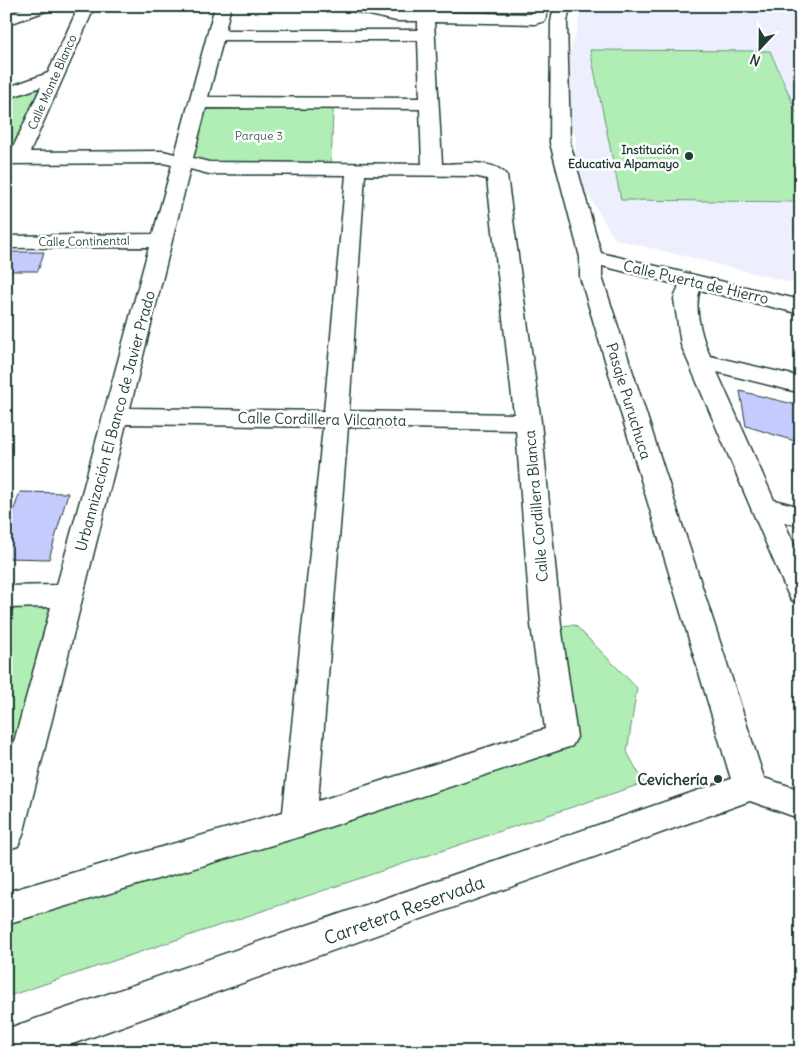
<svg xmlns="http://www.w3.org/2000/svg" width="807" height="1058" font-family="Delius,sans-serif">
  <rect width="100%" height="100%" fill="#fff"/>
  <filter id="ink" filterUnits="userSpaceOnUse"><feTurbulence type="fractalNoise" baseFrequency=".02" numOctaves="2"/><feDisplacementMap in="SourceGraphic" scale="10" xChannelSelector="R" yChannelSelector="G"/><feConvolveMatrix kernelMatrix="1 2 1 2 8 2 1 2 1" color-interpolation-filters="sRGB"/></filter>
  <g filter="url(#ink)">
    <polygon fill="#eeeffe" points="580,6 801,6 801,285 615,239 576,175 576,137 556,99 578,27"/>
    <g fill="#b0eeb5" stroke="#689674">
      <polygon points="590,50 770,51 801,122 801,202 621,200"/>
      <polygon points="55,76 17,157 6,158 6,94"/>
      <polygon points="198,102 335,104 333,112 331,168 183,161"/>
      <polygon points="6,597 69,597 6,785"/>
      <polygon points="575,625 637,688 627,752 644,783 6,997 6,909 558,736 547,626"/>
    </g>
    <g fill="#c5cbfd" stroke="#1f3d34">
      <polygon points="6,252 44,252 38,271 6,271"/>
      <polygon points="740,391 801,406 801,443 746,426"/>
      <polygon points="20,492 68,493 49,559 6,558 6,518 11,518"/>
    </g>
    <g fill="none" stroke-linecap="round" stroke-linejoin="round">
      <defs>
        <g id="minor">
          <polygon points="30,6 54,6 52,9 6,25 6,14"/>
          <path d="M79 6H95L30 152 163 151 175 154 215 6H231L225 30H418V21H396L344 9 342 6H374L396 11 531 14 532 6H548L545 21 535 24 434 22 442 164C460 164 495 158 507 176L541 422 561 625 577 737 572 746 299 837 6 924V892L283 812 323 427 126 424 23 835 18 846 6 850V771L51 607 6 608V586L57 585 149 247 6 248V236L153 234 172 165 163 163 6 164V152H11L41 87 6 99V88L48 73ZM223 40H418L420 98 208 97ZM206 108 420 109 422 164 209 162 193 158ZM190 169 209 174 346 175 324 411 130 408ZM365 175 474 176 487 179 514 414 349 411ZM348 427 516 430 531 625 545 729 318 801Z"/>
          <path d="M554 6H570L567 22 570 143 601 253 801 300V314L700 290C693 308 702 338 710 356L801 377V393L717 372 774 500 801 507V526L784 522 801 559V603L791 600 787 592 681 345 674 299 679 285 602 266V277L764 778 801 790V819L750 801 50 1052H6V1029L731 779 580 277V257L550 143 551 22Z"/>
        </g>
      </defs>
      <use href="#minor" stroke="#1f3d34" stroke-width="3"/>
      <use href="#minor" fill="#fff" fill-rule="evenodd"/>
    </g>
  </g>
  <g fill="#1f3d34" stroke="#fff" stroke-width="2">
    <circle cx="689" cy="156" r="5"/>
    <circle cx="718" cy="779" r="5"/>
  </g>
  <g text-anchor="middle" dominant-baseline="central" stroke-width="5" stroke-linejoin="round" paint-order="stroke">
    <g font-size="12" fill="#1f3d34" stroke="#fff">
      <text transform="translate(52 82) rotate(-66)">Calle Monte Blanco</text>
      <text transform="translate(84 241) rotate(-1)">Calle Continental</text>
    </g>
    <g font-size="12" fill="#3c604e" stroke="#fff">
      <text x="259" y="135">Parque 3</text>
    </g>
    <g font-size="12" font-weight="bold" fill="#1f3d34" stroke="#fff" text-anchor="end">
      <text x="679" y="149">Institución<tspan x="679" dy="14">Educativa Alpamayo</tspan></text>
    </g>
    <g font-size="15" fill="#1f3d34" stroke="#fff">
      <text transform="translate(696 282) rotate(13)">Calle Puerta de Hierro</text>
      <text transform="translate(629 401) rotate(73)">Pasaje Puruchuca</text>
      <text transform="translate(322 419) rotate(1)">Calle Cordillera Vilcanota</text>
      <text transform="translate(115 421) rotate(-75)">Urbannización El Banco de Javier Prado</text>
      <text transform="translate(536 506) rotate(-95)">Calle Cordillera Blanca</text>
    </g>
    <g font-size="15" font-weight="bold" fill="#1f3d34" stroke="#fff" text-anchor="end">
      <text x="708" y="779">Cevichería</text>
    </g>
    <g font-size="18" fill="#1f3d34" stroke="#fff">
      <text transform="translate(404 910) rotate(-20)">Carretera Reservada</text>
    </g>
  </g>
  <rect width="807" height="1058" fill="none" stroke="#fff" stroke-width="25"/>
  <rect x="12" y="12" width="782" height="1033" fill="none" stroke="#1f3d34" stroke-width="2" filter="url(#ink)"/>
  <g transform="translate(760 48) rotate(202)" stroke="#ffffff" stroke-width="4" paint-order="stroke">
  <path d="M0-4L9 19L0 12L-9 19Z" fill="#1f3d34"/>
  <text y="-8" font-size="14" font-weight="bold" text-anchor="middle" fill="#1f3d34">N</text>
  </g>
</svg>
